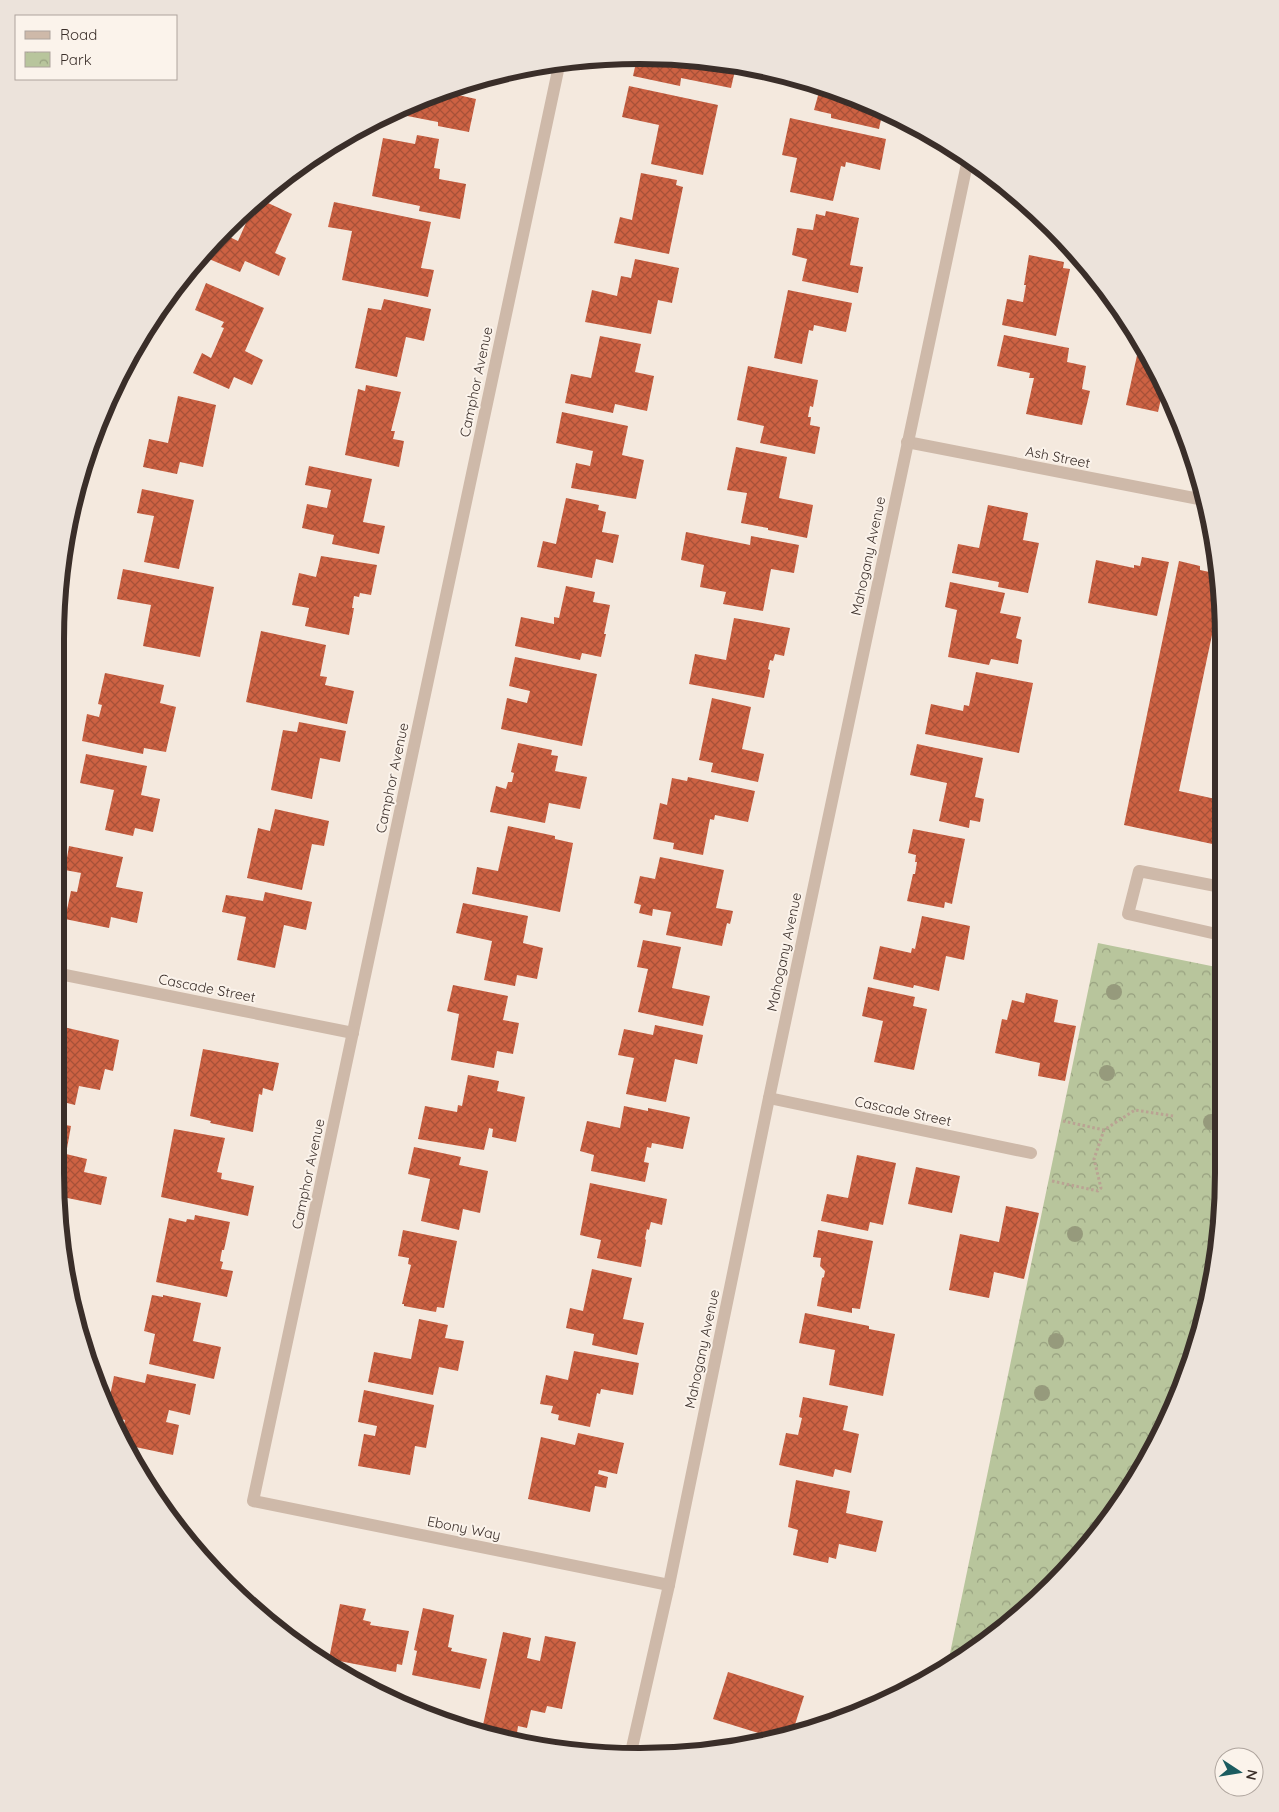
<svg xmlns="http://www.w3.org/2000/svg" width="1279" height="1812" font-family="Quicksand,sans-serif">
  <defs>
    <pattern id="park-crowns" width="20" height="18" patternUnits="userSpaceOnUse" patternTransform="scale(1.25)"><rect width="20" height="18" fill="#b8c59c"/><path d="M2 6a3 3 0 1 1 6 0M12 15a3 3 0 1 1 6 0" fill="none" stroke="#97a07f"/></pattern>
    <pattern id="building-cross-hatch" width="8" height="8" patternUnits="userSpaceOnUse" patternTransform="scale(1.25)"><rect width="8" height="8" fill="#cd6243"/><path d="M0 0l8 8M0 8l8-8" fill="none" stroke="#a75138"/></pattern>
  </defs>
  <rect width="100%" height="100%" fill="#f4e9de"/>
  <polygon fill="url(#park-crowns)" points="1098,943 1221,968 1223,1210 1204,1324 1164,1431 1103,1528 1025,1612 948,1663"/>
  <g fill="url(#building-cross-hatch)">
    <polygon points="677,56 736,66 731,88 681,78 680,86 633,76 637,58"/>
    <polygon points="800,79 883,110 879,129 831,118 831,114 814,110 819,92 798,88"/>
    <polygon points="629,86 718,105 703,175 651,164 659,125 622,117"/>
    <polygon points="450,87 449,93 476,99 469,132 438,126 438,122 392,113"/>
    <polygon points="790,118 886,139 880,170 846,162 845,167 841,166 833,201 790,192 797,158 782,155"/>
    <polygon points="417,135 439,139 434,168 440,169 439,179 466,184 460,219 419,211 420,206 372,196 383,138 415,144"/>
    <polygon points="641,173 677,180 676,185 683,187 669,254 614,243 620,217 632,220"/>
    <polygon points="257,198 292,214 275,253 286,258 279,276 245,261 240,272 209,259 217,240 223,234 238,241"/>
    <polygon points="334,202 431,222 421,268 434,270 428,297 342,280 352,231 328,227"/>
    <polygon points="826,211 859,218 850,265 863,267 858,293 802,281 807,259 792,255 797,228 813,230 816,214 825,216"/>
    <polygon points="1061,237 1077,253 1058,249"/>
    <polygon points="1029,255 1064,262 1063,268 1070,269 1056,336 1002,325 1007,299 1023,302 1026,285 1024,285"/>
    <polygon points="635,259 679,268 672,303 658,300 651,334 585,322 592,290 617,296 621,276 631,278"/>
    <polygon points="206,283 264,308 245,351 263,360 252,385 234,377 229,389 193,373 202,353 211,358 224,328 221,327 224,322 195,310"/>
    <polygon points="788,290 852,303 846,332 814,325 813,331 809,330 802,364 774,358"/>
    <polygon points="384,299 431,309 424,341 406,337 397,377 355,368 368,308 381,310"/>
    <polygon points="1004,335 1069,348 1067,362 1086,366 1082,389 1090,391 1082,425 1026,414 1034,378 1029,378 1030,373 997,366"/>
    <polygon points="600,336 641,344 635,372 654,376 647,411 615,404 613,413 565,403 571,374 591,378"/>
    <polygon points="1138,351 1144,352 1164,381 1168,391 1163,390 1158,412 1126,405"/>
    <polygon points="748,366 818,380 813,407 810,406 808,417 811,417 810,425 820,427 815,454 760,443 764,426 737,420"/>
    <polygon points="366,385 401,392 391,431 395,431 393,439 404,441 399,467 345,455 358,389 365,391"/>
    <polygon points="178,396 216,405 203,467 180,462 177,474 143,467 149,439 168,443"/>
    <polygon points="562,412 628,426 622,455 644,460 636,499 571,488 576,463 590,466 593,451 556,443"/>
    <polygon points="736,447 787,457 779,498 813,505 807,538 768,530 768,528 741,523 747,493 727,490"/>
    <polygon points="309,466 372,479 363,522 385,526 379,554 332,544 334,535 302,528 307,504 327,508 331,490 305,485"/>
    <polygon points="142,489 194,500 179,569 144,562 154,516 137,513"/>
    <polygon points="566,498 599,505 598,510 606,512 602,532 619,535 613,563 596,559 592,578 537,567 543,541 556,544"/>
    <polygon points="988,505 1028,513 1023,540 1039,543 1028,593 998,587 999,582 952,573 958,544 979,548"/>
    <polygon points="686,532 750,545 751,536 799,545 794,573 771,569 763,611 723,604 726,592 700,587 704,565 681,560"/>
    <polygon points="321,556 377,565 371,595 360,593 359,597 354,596 352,608 354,608 349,635 305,626 309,608 292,605 299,573 316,577"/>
    <polygon points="1142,557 1169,562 1157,616 1088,603 1096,560 1134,568 1134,565 1140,566"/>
    <polygon points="1179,561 1200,566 1200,570 1219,574 1219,616 1216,616 1179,791 1220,800 1221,831 1217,845 1124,825"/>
    <polygon points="123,569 214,587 200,657 143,646 151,605 117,599"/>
    <polygon points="950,582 1005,593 1000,613 1021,617 1016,638 1022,640 1018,664 991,659 989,665 948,657 957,610 945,607"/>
    <polygon points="566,586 595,592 593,602 610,605 604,634 606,634 601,657 582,653 580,660 515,646 521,617 554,624 554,617 559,618"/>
    <polygon points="734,618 790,628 784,656 775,654 773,661 770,660 768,669 770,670 764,698 689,684 695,654 726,660"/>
    <polygon points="261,631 326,645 320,676 327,677 325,685 354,691 347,724 246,702"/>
    <polygon points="515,657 597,674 582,746 501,729 507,698 527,703 530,691 509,686"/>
    <polygon points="976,672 1033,683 1019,753 925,734 931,704 963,711 964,705 969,706"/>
    <polygon points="105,673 164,685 160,703 176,707 166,752 144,748 143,754 82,741 87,714 99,717 102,705 98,704"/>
    <polygon points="712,698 751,707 742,749 764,754 758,782 711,772 713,763 699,760"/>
    <polygon points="299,722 346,731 340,762 320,758 312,799 271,790 283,730 297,732"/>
    <polygon points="518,743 552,750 551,755 558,756 555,771 587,777 580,809 549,803 545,823 490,812 496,786 506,789 508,782 512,782 514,773 511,772"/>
    <polygon points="917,744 983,758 975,797 984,799 980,822 970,820 969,828 939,821 947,783 910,775"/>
    <polygon points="86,754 147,766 141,795 160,799 153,832 135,828 133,836 105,830 114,790 80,783"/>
    <polygon points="688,777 755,791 748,822 715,815 714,820 710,819 703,855 673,849 674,843 653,839 660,803 667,805 672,778 687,781"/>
    <polygon points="275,809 329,821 324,846 312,844 302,890 247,878 258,828 270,831"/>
    <polygon points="508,826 555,836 555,839 573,843 560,912 472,894 477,867 498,871"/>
    <polygon points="913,829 965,839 952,904 945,902 944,908 907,901 913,874 915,874 917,862 915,862 916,855 908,853"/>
    <polygon points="69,846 123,857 116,887 143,892 137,923 111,917 109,928 65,919 71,891 77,892 81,873 65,870"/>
    <polygon points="660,857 724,870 716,908 733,911 730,924 727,923 722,946 666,935 671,912 653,909 652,916 639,913 641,905 634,903 640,876 655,879"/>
    <polygon points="265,892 312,902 306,930 284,925 275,968 237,960 246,917 222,912 226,895 263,901"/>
    <polygon points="463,903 528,916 523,943 543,948 537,979 517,975 515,986 484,980 492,941 456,933"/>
    <polygon points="922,916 970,926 964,960 946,956 939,991 914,985 913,988 873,979 880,946 911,953 912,948 915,949"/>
    <polygon points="643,940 681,947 672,988 710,996 703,1026 638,1012 648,969 637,967"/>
    <polygon points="453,985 508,996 503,1020 519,1023 513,1054 497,1051 494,1068 451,1060 459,1014 447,1011"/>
    <polygon points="868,987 915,997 913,1006 927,1009 914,1070 874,1062 883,1021 862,1016"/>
    <polygon points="1026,993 1058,1000 1054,1022 1076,1026 1065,1081 1038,1076 1040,1063 995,1053 1002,1019 1007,1020 1012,1000 1024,1003"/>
    <polygon points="55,1025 119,1040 113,1071 105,1069 100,1090 79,1086 75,1105 55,1100"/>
    <polygon points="655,1025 703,1035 697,1064 675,1059 666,1102 626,1094 634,1058 618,1055 624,1029 653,1035"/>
    <polygon points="203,1049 279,1063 273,1091 263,1088 262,1095 259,1094 253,1132 210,1123 211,1121 190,1116"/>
    <polygon points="468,1075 499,1081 497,1091 525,1097 516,1142 492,1137 493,1129 489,1128 484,1150 418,1139 425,1106 457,1112 458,1105 462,1106"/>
    <polygon points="624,1106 648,1111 648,1108 690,1117 683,1149 652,1143 651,1148 647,1147 644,1162 649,1163 645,1182 591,1171 594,1155 580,1151 587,1121 620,1128"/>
    <polygon points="55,1123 71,1126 66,1154 87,1159 84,1172 107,1177 101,1205 58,1196 55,1172"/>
    <polygon points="174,1129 225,1138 217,1172 222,1173 221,1179 254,1186 248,1216 161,1197"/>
    <polygon points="414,1147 461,1157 459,1165 488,1171 480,1213 463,1209 459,1230 421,1221 430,1179 408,1174"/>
    <polygon points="857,1155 896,1163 883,1225 870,1222 868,1231 821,1221 827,1194 848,1198"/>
    <polygon points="916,1167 960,1176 952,1213 908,1204"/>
    <polygon points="590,1183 667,1199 662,1225 651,1222 649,1230 647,1229 645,1239 646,1240 641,1267 597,1258 601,1240 580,1235"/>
    <polygon points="1006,1206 1039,1213 1024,1279 994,1272 989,1298 949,1290 960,1234 999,1242"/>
    <polygon points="195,1215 230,1222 224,1250 222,1250 220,1261 223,1262 221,1269 233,1271 227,1297 156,1282 169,1218 186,1222 187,1219 194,1220"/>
    <polygon points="403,1230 457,1241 444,1308 437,1307 436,1312 404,1306 404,1304 402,1304 411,1265 408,1264 409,1258 398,1256"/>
    <polygon points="818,1230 873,1241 860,1309 852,1308 852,1313 817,1306 822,1278 824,1277 825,1271 820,1266 821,1258 813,1257"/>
    <polygon points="592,1269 632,1278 623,1319 644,1323 637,1355 592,1345 594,1334 566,1328 570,1308 583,1311"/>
    <polygon points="152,1295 163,1297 163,1295 201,1303 193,1341 221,1347 214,1379 149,1364 155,1334 144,1331"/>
    <polygon points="805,1313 869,1326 869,1329 895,1334 883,1396 829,1385 835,1350 799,1343"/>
    <polygon points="419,1319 448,1325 445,1338 464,1341 458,1371 439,1367 433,1395 368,1382 374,1352 411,1359"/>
    <polygon points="574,1351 639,1363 633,1395 601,1389 600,1394 597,1393 590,1427 558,1420 559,1415 551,1413 553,1406 540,1404 546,1375 568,1380"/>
    <polygon points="147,1374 196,1384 190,1415 169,1410 166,1422 179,1425 173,1455 126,1445 121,1437 125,1420 110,1417 107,1411 114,1376 145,1383"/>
    <polygon points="364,1390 434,1405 426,1448 415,1446 410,1475 358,1466 364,1434 375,1436 377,1426 358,1422"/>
    <polygon points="803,1397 848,1406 843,1430 859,1434 851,1473 835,1469 833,1477 779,1465 786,1433 798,1435 802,1418 799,1417"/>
    <polygon points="578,1433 624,1443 617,1474 599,1470 598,1474 608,1477 606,1488 595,1486 590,1512 528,1499 541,1437 575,1445"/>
    <polygon points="796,1480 850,1491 846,1513 883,1521 876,1552 839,1544 836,1559 829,1557 828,1563 793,1555 798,1530 788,1527"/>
    <polygon points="340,1604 366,1609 363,1620 371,1622 370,1625 409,1631 402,1665 397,1664 396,1672 329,1659"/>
    <polygon points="423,1608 454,1615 448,1647 452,1648 451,1651 487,1659 480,1689 412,1675 417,1651 414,1650"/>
    <polygon points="262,1618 282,1622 280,1632"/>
    <polygon points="503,1632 531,1638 527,1658 540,1661 545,1636 576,1642 562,1709 547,1706 545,1713 531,1710 527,1728 518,1726 517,1733 483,1725"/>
    <polygon points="299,1646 320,1651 318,1660 315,1659"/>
    <polygon points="728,1672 804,1696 792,1734 775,1738 713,1719"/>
  </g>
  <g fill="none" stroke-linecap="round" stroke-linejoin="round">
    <g stroke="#baa393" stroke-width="3" stroke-dasharray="2.5 2.5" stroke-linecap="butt">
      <polyline points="1063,1121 1104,1130 1135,1110 1173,1116"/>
      <polyline points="1052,1181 1098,1191 1101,1188 1094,1159 1104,1130"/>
    </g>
    <polyline stroke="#ceb9a9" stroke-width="12" points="1221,887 1139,871 1128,914 1221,935"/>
    <g stroke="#ceb9a9" stroke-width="12">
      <polyline points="560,61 253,1501 669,1585"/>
      <polyline points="907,442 1204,500"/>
      <polyline points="55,973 353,1033"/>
      <polyline points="769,1098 1031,1153"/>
      <polyline points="631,1752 669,1585 769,1098 968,159"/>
    </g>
  </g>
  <g fill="#969a7c">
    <circle cx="1114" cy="992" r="8"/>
    <circle cx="1107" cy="1073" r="8"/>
    <circle cx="1211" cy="1122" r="8"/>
    <circle cx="1075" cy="1234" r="8"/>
    <circle cx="1056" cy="1341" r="8"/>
    <circle cx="1042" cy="1393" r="8"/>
  </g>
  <g text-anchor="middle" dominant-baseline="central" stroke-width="4" stroke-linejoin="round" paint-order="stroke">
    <g font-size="14" fill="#3a2e29" stroke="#fbf3eb">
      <text transform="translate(476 382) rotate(-78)">Camphor Avenue</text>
      <text transform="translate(1058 457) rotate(11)">Ash Street</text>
      <text transform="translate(868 556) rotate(-78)">Mahogany Avenue</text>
      <text transform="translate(392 778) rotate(-78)">Camphor Avenue</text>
      <text transform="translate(784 952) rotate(-78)">Mahogany Avenue</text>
      <text transform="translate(207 988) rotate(11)">Cascade Street</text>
      <text transform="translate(903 1111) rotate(12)">Cascade Street</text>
      <text transform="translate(308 1174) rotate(-78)">Camphor Avenue</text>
      <text transform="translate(702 1349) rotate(-78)">Mahogany Avenue</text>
      <text transform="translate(464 1528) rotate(11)">Ebony Way</text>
    </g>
  </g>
  <path d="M0 0H1279V1812H0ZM639 64H640A575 575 0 0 1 1215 639V1173A575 575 0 0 1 640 1748H639A575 575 0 0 1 64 1173V639A575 575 0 0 1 639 64Z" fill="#ece3db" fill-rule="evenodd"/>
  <path fill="none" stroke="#3a2e29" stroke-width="6" d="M639 64H640A575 575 0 0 1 1215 639V1173A575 575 0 0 1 640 1748H639A575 575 0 0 1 64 1173V639A575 575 0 0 1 639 64Z"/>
  <rect x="15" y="15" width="162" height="65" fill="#fbf3eb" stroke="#aea49d"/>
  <rect x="25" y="31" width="25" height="8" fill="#ceb9a9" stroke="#aea49d"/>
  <text x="60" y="40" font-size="15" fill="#3a2e29">Road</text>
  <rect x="25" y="52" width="25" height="15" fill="url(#park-crowns)" stroke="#aea49d"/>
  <text x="60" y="65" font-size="15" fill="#3a2e29">Park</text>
  <g transform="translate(1239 1772) rotate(102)"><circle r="24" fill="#fbf3eb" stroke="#aea49d"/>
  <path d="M0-4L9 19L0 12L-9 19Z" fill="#1b5b5f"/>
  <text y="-8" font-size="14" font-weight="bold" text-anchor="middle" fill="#3a2e29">N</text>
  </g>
</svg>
